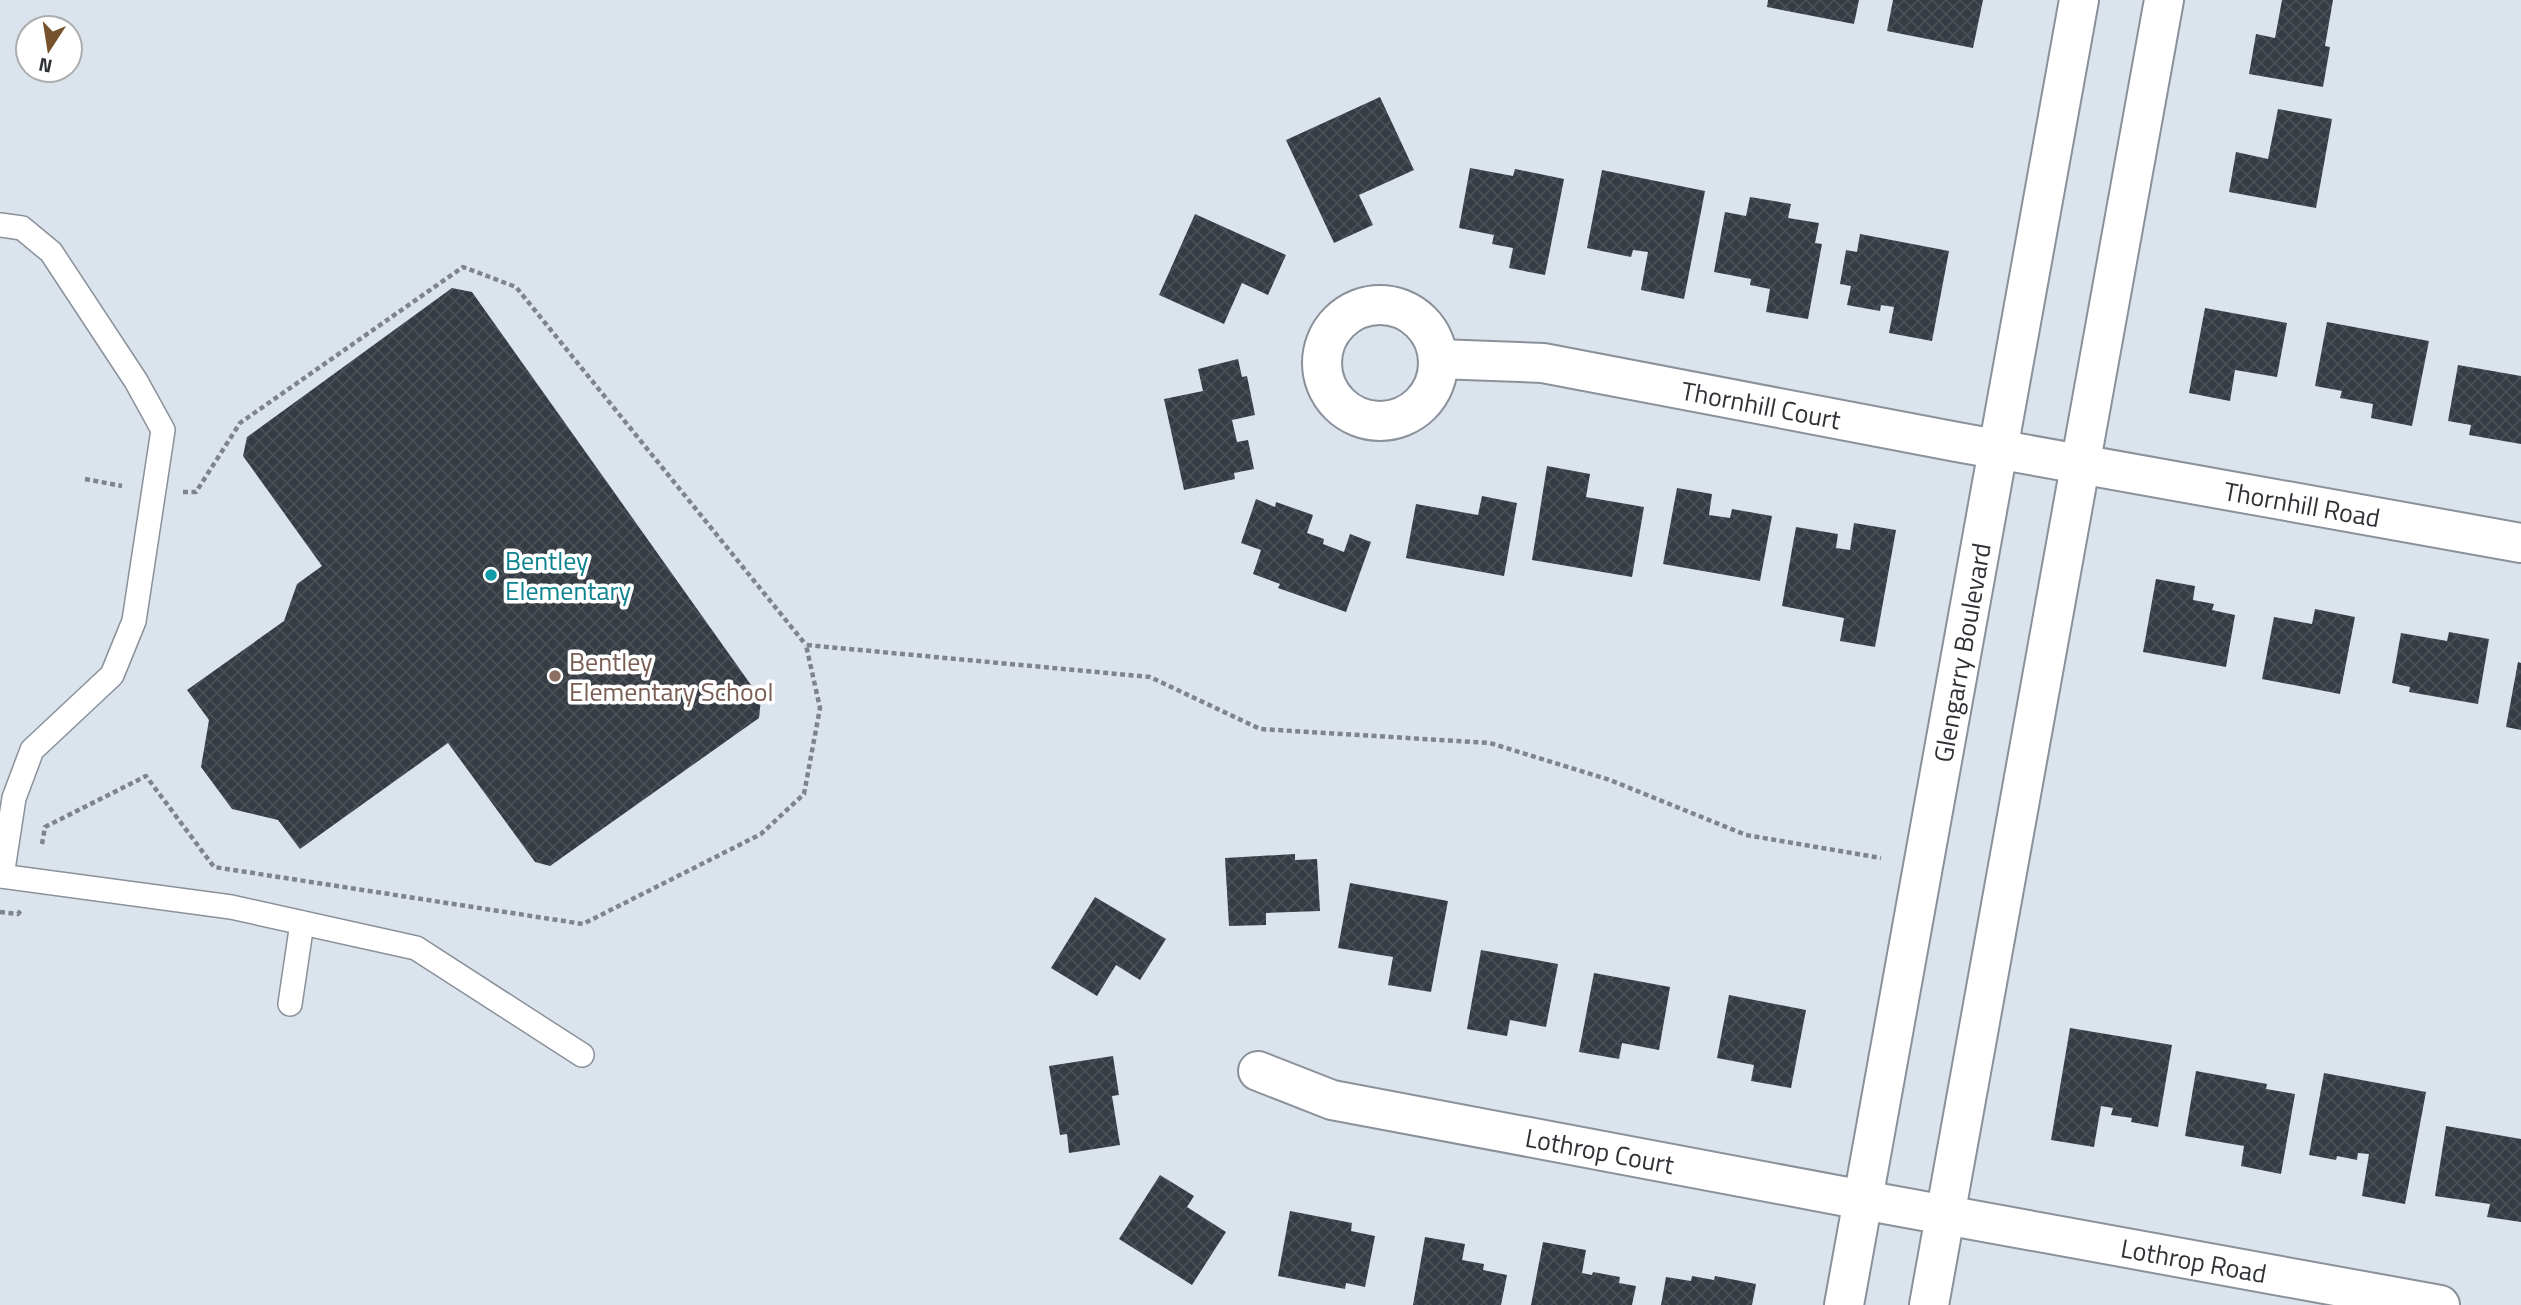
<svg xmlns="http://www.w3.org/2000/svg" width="2521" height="1305" font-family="'Titillium Web',sans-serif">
  <defs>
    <pattern id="building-cross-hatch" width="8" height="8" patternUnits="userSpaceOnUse" patternTransform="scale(1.75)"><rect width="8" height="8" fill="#353c43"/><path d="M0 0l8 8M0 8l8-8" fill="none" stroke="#4a5056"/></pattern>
  </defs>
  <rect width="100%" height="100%" fill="#dbe3ed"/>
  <g fill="url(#building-cross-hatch)">
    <polygon points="1768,0 1859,0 1854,24 1767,7"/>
    <polygon points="1893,0 1983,0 1973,48 1887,31"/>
    <polygon points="2282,0 2333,0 2325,46 2330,47 2323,87 2249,74 2256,34 2275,38"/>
    <polygon points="1380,97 1414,170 1359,195 1373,225 1334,243 1286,140"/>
    <polygon points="2278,109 2332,119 2316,208 2229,192 2236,152 2268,159"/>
    <polygon points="1470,168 1513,176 1515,169 1564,179 1545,275 1509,268 1513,248 1492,244 1494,235 1459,228"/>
    <polygon points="1602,170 1705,191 1684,299 1641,290 1648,252 1633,250 1631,257 1587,248"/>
    <polygon points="1750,197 1791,204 1788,218 1819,223 1815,243 1822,244 1808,319 1766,312 1770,289 1750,285 1751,279 1714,272 1725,212 1746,216"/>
    <polygon points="1195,214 1286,255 1268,295 1242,283 1224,324 1159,295"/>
    <polygon points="1860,234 1949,251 1932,341 1889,333 1894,307 1881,305 1880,311 1847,305 1851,286 1840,284 1846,250 1857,252"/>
    <polygon points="452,288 472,292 761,699 759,718 550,866 535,862 448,743 300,849 278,820 232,809 201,767 209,720 187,690 284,621 297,584 322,566 243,456 247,437"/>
    <polygon points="2205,308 2287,323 2277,377 2235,370 2230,401 2189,393"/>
    <polygon points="2327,322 2429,341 2412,426 2371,418 2373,404 2340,398 2342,391 2315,386"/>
    <polygon points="1238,359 1242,377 1247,376 1255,415 1232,420 1237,442 1248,440 1254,469 1234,473 1235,479 1184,490 1164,399 1203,391 1198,369"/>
    <polygon points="2458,365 2521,376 2521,444 2469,435 2471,425 2448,421"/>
    <polygon points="1547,466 1590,474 1586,497 1644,507 1632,577 1532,560"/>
    <polygon points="1677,488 1712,494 1709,515 1730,518 1732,509 1772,516 1760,581 1663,564"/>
    <polygon points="1482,496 1517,503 1504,576 1406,558 1416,504 1478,515"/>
    <polygon points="1256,499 1275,507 1276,502 1313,515 1307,533 1324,539 1323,544 1344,552 1350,534 1371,542 1346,612 1278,588 1280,584 1253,574 1261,550 1241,543"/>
    <polygon points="1854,523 1896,530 1875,647 1840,641 1844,618 1782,606 1796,527 1838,534 1836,548 1850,550"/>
    <polygon points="2156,579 2195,586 2193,600 2214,604 2212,610 2235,615 2226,667 2143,652"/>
    <polygon points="2315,609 2355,617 2340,694 2262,679 2274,617 2312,624"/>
    <polygon points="2449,632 2489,639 2478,704 2409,692 2410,687 2392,683 2401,633 2447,641"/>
    <polygon points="2518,662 2521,663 2521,730 2506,727"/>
    <polygon points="1295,854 1295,860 1317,859 1320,911 1266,913 1266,925 1229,926 1225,858"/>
    <polygon points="1350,883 1448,901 1431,992 1388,985 1393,957 1338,948"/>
    <polygon points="1095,897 1166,939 1140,980 1116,965 1097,996 1051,968"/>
    <polygon points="1481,950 1558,964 1546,1027 1510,1020 1507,1036 1467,1029"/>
    <polygon points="1594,973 1670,987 1659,1050 1622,1043 1619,1059 1579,1052"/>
    <polygon points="1729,995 1806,1010 1791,1088 1751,1081 1754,1065 1717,1058"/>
    <polygon points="2070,1028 2172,1045 2158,1127 2131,1122 2132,1118 2111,1115 2113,1108 2101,1106 2094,1147 2051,1140"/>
    <polygon points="1113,1056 1119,1095 1112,1096 1120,1145 1069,1153 1067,1134 1060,1135 1049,1066"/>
    <polygon points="2196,1071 2267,1084 2266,1089 2295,1094 2281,1174 2241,1166 2244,1146 2185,1136"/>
    <polygon points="2324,1073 2426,1092 2405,1204 2362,1196 2369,1154 2358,1153 2357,1160 2337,1156 2336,1160 2309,1155"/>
    <polygon points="2446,1126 2521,1139 2521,1222 2487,1217 2490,1204 2435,1196"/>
    <polygon points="1160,1175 1194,1196 1187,1207 1226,1232 1192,1285 1119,1239"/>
    <polygon points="1290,1211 1352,1223 1351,1231 1375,1236 1365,1287 1346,1283 1345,1289 1278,1276"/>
    <polygon points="1425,1237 1465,1244 1462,1260 1484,1264 1483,1270 1507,1275 1501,1305 1413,1305"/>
    <polygon points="1543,1242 1586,1250 1582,1273 1592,1275 1593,1272 1620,1277 1619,1283 1636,1286 1632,1305 1531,1305"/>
    <polygon points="1692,1276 1714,1280 1715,1276 1756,1284 1752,1305 1661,1305 1666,1277 1691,1281"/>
  </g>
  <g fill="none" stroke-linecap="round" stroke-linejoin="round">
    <defs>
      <g id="service">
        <polyline points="0,225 22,228 51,252 136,381 163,430 134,621 112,675 32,750 14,798 2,876"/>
        <polyline points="0,876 231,907 416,948 582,1055"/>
        <polyline points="290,1004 302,923"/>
      </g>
      <g id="minor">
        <circle cx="1380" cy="363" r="58"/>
        <path id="s1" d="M1438 359 1543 363 1957 442 2521 543"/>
        <path id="s2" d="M1258 1071 1332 1100 1863 1200 2440 1305"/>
      </g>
      <g id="tertiary">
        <path id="s3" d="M1844 1305 2079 0"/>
        <polyline points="1929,1305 2164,0"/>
      </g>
    </defs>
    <use href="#service" stroke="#8a919a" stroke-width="26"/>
    <use href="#minor" stroke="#8a919a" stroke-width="42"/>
    <use href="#tertiary" stroke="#8a919a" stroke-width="42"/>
    <g stroke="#7f848b" stroke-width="4.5" stroke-dasharray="5 3.5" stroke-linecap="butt">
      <polyline points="85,479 122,486"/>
      <polyline points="183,492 196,492 240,423 463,267 516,287 806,645"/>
      <polyline points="42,844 45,827 146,776 214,867 583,924 761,834 804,794 820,708 806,645 1150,677 1260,729 1490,743 1610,780 1746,835 1881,858"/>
      <polyline points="0,912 18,914 21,910"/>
    </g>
    <use href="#service" stroke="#fff" stroke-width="23"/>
    <use href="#minor" stroke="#fff" stroke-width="38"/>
    <use href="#tertiary" stroke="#fff" stroke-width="38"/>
  </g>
  <circle fill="#0f9aa8" stroke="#fff" stroke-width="2.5" cx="491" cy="575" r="7"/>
  <circle fill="#8d6e63" stroke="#fff" stroke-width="2.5" cx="555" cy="676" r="7"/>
  <g text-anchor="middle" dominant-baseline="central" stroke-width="7" stroke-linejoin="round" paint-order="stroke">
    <g font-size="26" fill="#2e3135" stroke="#fff">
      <text stroke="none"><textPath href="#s1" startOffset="327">Thornhill Court</textPath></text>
      <text stroke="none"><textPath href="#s1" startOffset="877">Thornhill Road</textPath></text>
      <text stroke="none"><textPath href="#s3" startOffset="663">Glengarry Boulevard</textPath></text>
      <text stroke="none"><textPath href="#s2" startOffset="352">Lothrop Court</textPath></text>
      <text stroke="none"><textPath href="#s2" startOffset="956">Lothrop Road</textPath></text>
    </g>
    <g font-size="26" fill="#0d838f" stroke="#fff" text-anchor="start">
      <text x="505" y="560">Bentley<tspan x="505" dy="30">Elementary</tspan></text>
    </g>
    <g font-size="26" fill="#785e54" stroke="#fff" text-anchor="start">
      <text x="569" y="661">Bentley<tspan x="569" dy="30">Elementary School</tspan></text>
    </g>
  </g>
  <g transform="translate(49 49) rotate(192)"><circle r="33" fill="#ffffff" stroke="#abadae" stroke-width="2"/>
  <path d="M0-5L12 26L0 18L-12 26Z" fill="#75522b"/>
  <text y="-10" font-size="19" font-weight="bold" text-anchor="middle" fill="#2e3135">N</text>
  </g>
</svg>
